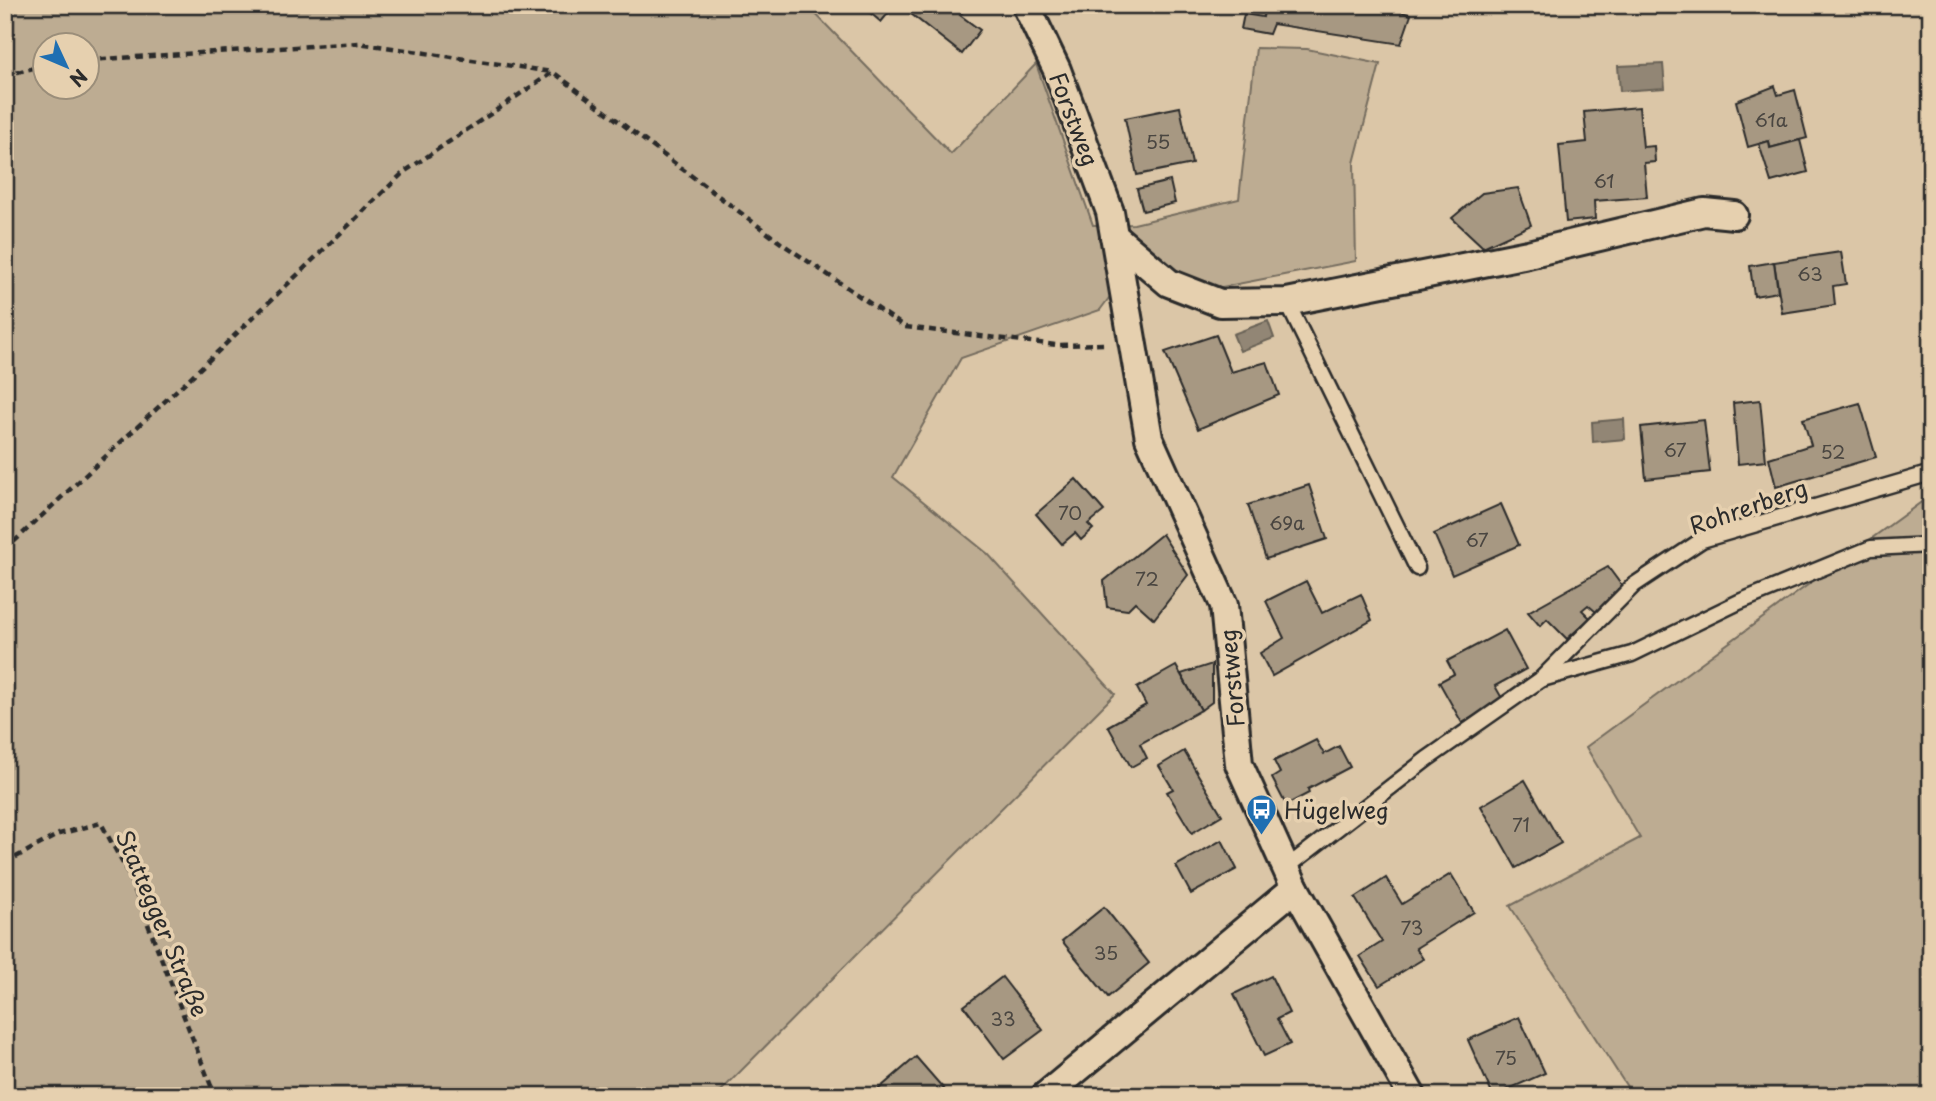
<svg xmlns="http://www.w3.org/2000/svg" width="1936" height="1101" font-family="'Playpen Sans',sans-serif">
  <rect width="100%" height="100%" fill="#dbc6a7"/>
  <filter id="ink" filterUnits="userSpaceOnUse"><feTurbulence type="fractalNoise" baseFrequency=".0143" numOctaves="2"/><feDisplacementMap in="SourceGraphic" scale="14" xChannelSelector="R" yChannelSelector="G"/><feConvolveMatrix kernelMatrix="1 2 1 2 8 2 1 2 1" color-interpolation-filters="sRGB"/></filter>
  <g filter="url(#ink)">
    <g fill="#bdac92" stroke="#746c5e" stroke-width="2" fill-rule="evenodd">
      <path d="M5 5H807L951 154 1036 64 1093 225 1134 224 1239 199 1256 48 1307 49 1380 64 1354 163 1356 261 1217 288 1130 270 1100 310 961 358 893 477 988 554 1115 694 716 1096H5ZM46 46H88V88H46Z"/>
      <polygon points="1931,495 1931,1096 1633,1096 1510,906 1640,838 1586,747"/>
    </g>
    <g fill="#928674" stroke="#696257" stroke-width="2">
      <polygon points="1663,64 1665,88 1620,91 1618,66"/>
      <polygon points="1268,321 1274,338 1240,351 1233,334"/>
      <polygon points="1624,419 1625,439 1593,442 1592,422"/>
    </g>
    <g fill="#a79882" stroke="#2b2b2b" stroke-width="2">
      <polygon points="871,5 895,5 881,22 867,10"/>
      <polygon points="907,5 969,5 960,15 980,30 962,54 906,10"/>
      <polygon points="1265,5 1401,5 1399,11 1411,15 1401,44 1273,24 1269,34 1241,29 1244,14 1263,17"/>
      <polygon points="1775,86 1778,95 1795,90 1807,138 1770,148 1769,141 1748,147 1736,101"/>
      <polygon points="1180,107 1192,164 1137,175 1125,118"/>
      <polygon points="1639,107 1643,147 1654,146 1655,162 1644,163 1647,197 1594,201 1595,219 1566,222 1559,145 1587,142 1584,112"/>
      <polygon points="1800,140 1808,172 1771,182 1759,144 1769,141 1770,148"/>
      <polygon points="1170,181 1175,203 1143,211 1137,189"/>
      <polygon points="1518,188 1531,225 1483,247 1452,218 1482,193"/>
      <polygon points="1841,252 1846,284 1833,286 1835,305 1782,313 1774,262"/>
      <polygon points="1774,262 1778,292 1754,296 1750,266"/>
      <polygon points="1216,335 1231,372 1267,362 1279,395 1198,429 1165,352"/>
      <polygon points="1760,400 1766,461 1738,464 1733,403"/>
      <polygon points="1860,403 1876,457 1776,487 1769,458 1811,445 1803,419"/>
      <polygon points="1704,420 1710,472 1646,479 1641,427"/>
      <polygon points="1076,479 1104,511 1088,524 1093,529 1081,540 1075,533 1062,544 1036,514"/>
      <polygon points="1309,485 1327,539 1266,559 1248,505"/>
      <polygon points="1501,504 1519,545 1452,575 1434,534"/>
      <polygon points="1162,534 1188,575 1154,619 1135,602 1127,610 1107,607 1104,581"/>
      <polygon points="1608,567 1622,586 1596,612 1588,605 1582,610 1590,618 1567,639 1547,619 1540,626 1528,612"/>
      <polygon points="1306,581 1322,613 1361,594 1372,620 1272,676 1260,653 1284,638 1266,601"/>
      <polygon points="1505,630 1526,669 1495,686 1503,700 1462,723 1439,682 1454,674 1447,661"/>
      <polygon points="1212,664 1212,702 1201,710 1181,674"/>
      <polygon points="1176,666 1201,710 1140,744 1147,758 1131,767 1108,726 1146,705 1137,688"/>
      <polygon points="1316,740 1324,754 1339,746 1350,767 1308,789 1309,793 1286,805 1272,778 1280,773 1274,761"/>
      <polygon points="1184,751 1222,815 1192,833 1167,792 1173,789 1159,766"/>
      <polygon points="1525,780 1561,843 1516,868 1481,806"/>
      <polygon points="1222,840 1237,869 1191,894 1176,866"/>
      <polygon points="1451,874 1474,912 1416,948 1423,959 1379,986 1360,956 1382,942 1355,898 1386,878 1402,904"/>
      <polygon points="1104,907 1149,963 1108,997 1062,941"/>
      <polygon points="1271,976 1289,1013 1277,1019 1290,1044 1264,1056 1234,994"/>
      <polygon points="1002,977 1043,1030 1004,1059 964,1006"/>
      <polygon points="1519,1017 1545,1073 1493,1096 1468,1040"/>
      <polygon points="916,1057 950,1096 876,1096 874,1093"/>
    </g>
    <g fill="none" stroke-linecap="round" stroke-linejoin="round">
      <defs>
        <g id="lane">
          <polyline points="1287,302 1417,568"/>
          <polyline points="1542,679 1632,654 1739,602 1871,548 1931,545"/>
          <polyline points="1286,868 1427,759 1540,680 1634,585 1702,540 1931,473"/>
        </g>
        <g id="street">
          <polyline points="1026,5 1057,70 1110,212 1149,438 1224,605 1239,764 1295,888 1412,1096"/>
          <polyline points="1114,236 1169,283 1220,303 1287,302 1528,254 1704,212 1734,215"/>
          <polyline points="1045,1096 1295,888"/>
        </g>
      </defs>
      <use href="#lane" stroke="#2b2b2b" stroke-width="19"/>
      <use href="#street" stroke="#2b2b2b" stroke-width="32"/>
      <g stroke="#2b2b2b" stroke-width="4.5" stroke-dasharray="7 5" stroke-linecap="butt">
        <polyline points="88,60 359,43 552,72"/>
        <polyline points="5,75 46,65"/>
        <polyline points="5,550 208,361 404,172 553,72 781,243 905,327 1056,345 1104,344"/>
        <polyline points="5,863 59,834 101,823 128,873 215,1096"/>
      </g>
      <use href="#lane" stroke="#e6d0af" stroke-width="14"/>
      <use href="#street" stroke="#e6d0af" stroke-width="26"/>
    </g>
  </g>
  <defs>
    <symbol id="bus-pin" viewBox="-11 -11 22 30"><path d="M0 17L-7.5 6A9.5 9.5 0 1 1 7.5 6Z" fill="#1f6fb2" stroke="#e6d0af"/><path d="M-5-6H5V4H4V6H2V4H-2V6H-4V4H-5ZM-3.5-4V0h7V-4ZM-3.5 1.2v1.5H-2V1.2ZM2 1.2v1.5H3.5V1.2Z" fill="#fff"/></symbol>
  </defs>
  <g fill-rule="evenodd">
    <use href="#bus-pin" x="1244" y="792" width="35" height="47"/>
  </g>
  <g text-anchor="middle" dominant-baseline="central" stroke-width="7" stroke-linejoin="round" paint-order="stroke">
    <g font-size="19" fill="#4a4641">
      <text x="1771" y="119">61a</text>
      <text x="1158" y="141">55</text>
      <text x="1604" y="180">61</text>
      <text x="1810" y="273">63</text>
      <text x="1675" y="449">67</text>
      <text x="1833" y="451">52</text>
      <text x="1070" y="512">70</text>
      <text x="1287" y="522">69a</text>
      <text x="1477" y="539">67</text>
      <text x="1147" y="578">72</text>
      <text x="1521" y="824">71</text>
      <text x="1412" y="927">73</text>
      <text x="1106" y="952">35</text>
      <text x="1003" y="1018">33</text>
      <text x="1506" y="1057">75</text>
    </g>
    <g font-size="23" fill="#2b2b2b" stroke="#e6d0af">
      <text transform="translate(1075 119) rotate(69)">Forstweg</text>
      <text transform="translate(1748 506) rotate(-19)">Rohrerberg</text>
      <text transform="translate(1231 678) rotate(-95)">Forstweg</text>
      <text transform="translate(163 923) rotate(67)">Stattegger Straße</text>
    </g>
    <g font-size="23" fill="#2b2b2b" stroke="#e6d0af" text-anchor="start">
      <text x="1284" y="809">Hügelweg</text>
    </g>
  </g>
  <rect width="1936" height="1101" fill="none" stroke="#e6d0af" stroke-width="28"/>
  <rect x="14" y="14" width="1908" height="1073" fill="none" stroke="#2b2b2b" stroke-width="2.5" filter="url(#ink)"/>
  <g transform="translate(66 66) rotate(134)"><circle r="33" fill="#e6d0af" stroke="#9b8e7a" stroke-width="2"/>
  <path d="M0-5L12 26L0 18L-12 26Z" fill="#1f6fb2"/>
  <text y="-10" font-size="19" font-weight="bold" text-anchor="middle" fill="#2b2b2b">N</text>
  </g>
</svg>
